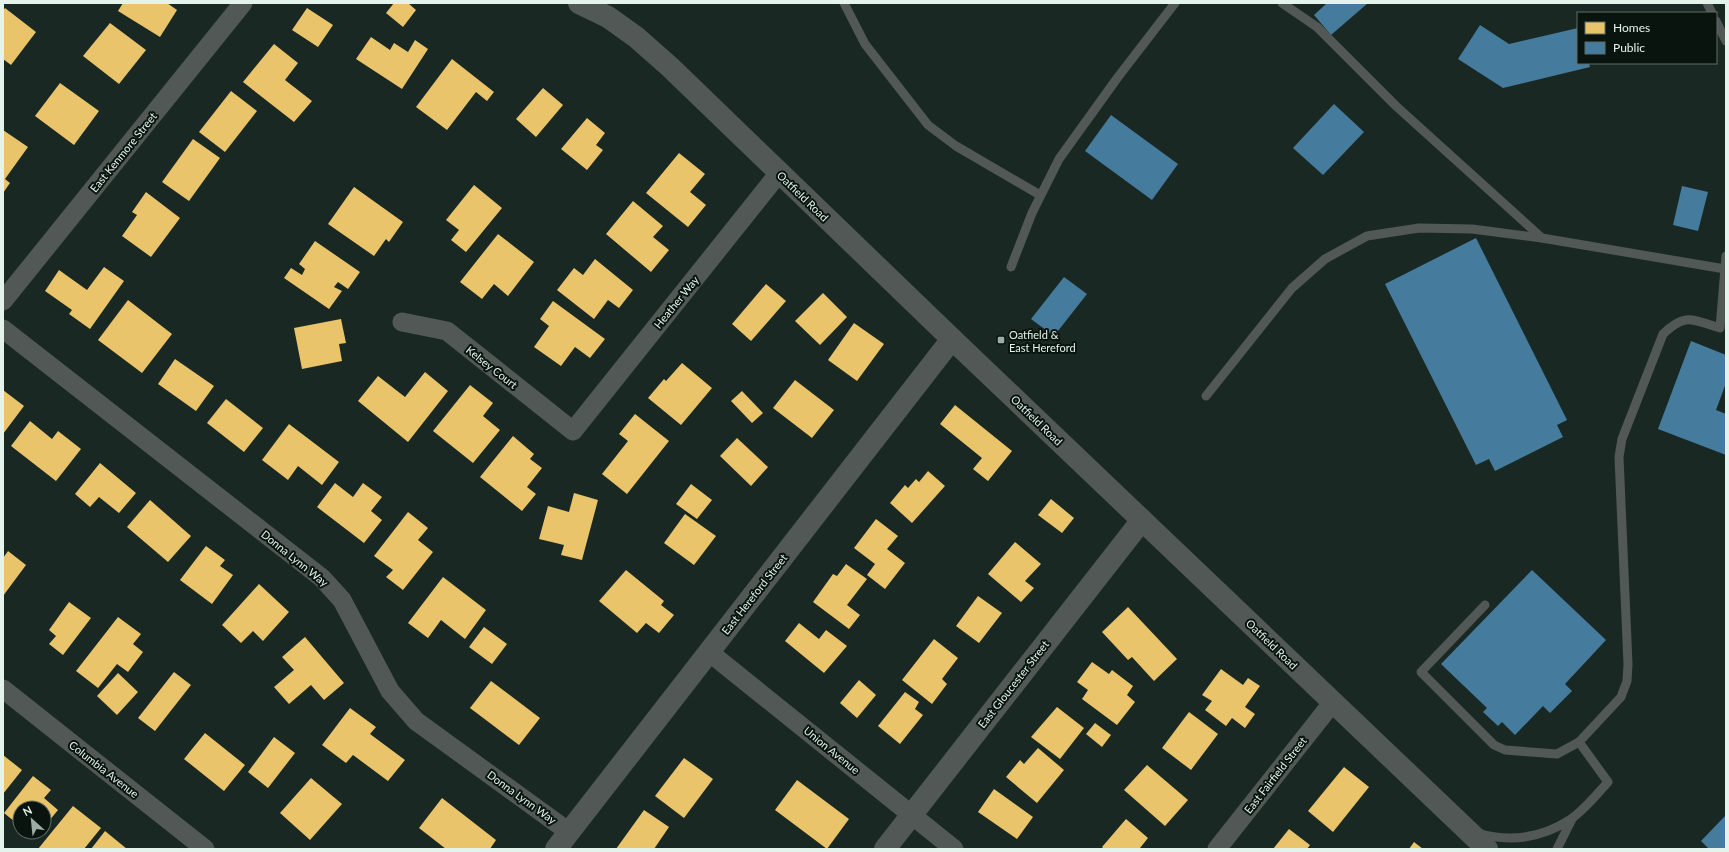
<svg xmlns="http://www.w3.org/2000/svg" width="1729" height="852" font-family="Lato,sans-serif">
  <rect width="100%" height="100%" fill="#1a2823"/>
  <g fill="#e9c46a">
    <polygon points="123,3 167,3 177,10 160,37 118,11"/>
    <polygon points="394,3 408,3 416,10 403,27 386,13"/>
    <polygon points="5,8 36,32 11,65 3,59 3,11"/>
    <polygon points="307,8 333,25 318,47 292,30"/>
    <polygon points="110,23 146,50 119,84 83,56"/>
    <polygon points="371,37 390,50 394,43 408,52 415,40 428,49 402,89 356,59"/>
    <polygon points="274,44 298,63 285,80 312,101 294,122 243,82"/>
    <polygon points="452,59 494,92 487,101 476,92 447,130 416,107"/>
    <polygon points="60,83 99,111 74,145 35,116"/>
    <polygon points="543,88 563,105 536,137 516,119"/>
    <polygon points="231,91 257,111 225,152 199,132"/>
    <polygon points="587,118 605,133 596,145 603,150 587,170 561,149"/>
    <polygon points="3,130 28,147 5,179 10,183 3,193"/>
    <polygon points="193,139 220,158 189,201 162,182"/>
    <polygon points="679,153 705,174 690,192 706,205 688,227 646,193"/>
    <polygon points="474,185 502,208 466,252 451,240 459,230 446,220"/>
    <polygon points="354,187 403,222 389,242 386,239 374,256 328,224"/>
    <polygon points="146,192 180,218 151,257 122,236 137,215 132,212"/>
    <polygon points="633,201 663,226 653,237 669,250 651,272 606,234"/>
    <polygon points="498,234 534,262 508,296 494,284 482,299 460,282"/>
    <polygon points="315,241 360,272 348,289 338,282 334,287 342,291 329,309 284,278 291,268 302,275 305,269 299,264"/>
    <polygon points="595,259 633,290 619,308 608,300 594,319 557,290 574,268 583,275"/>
    <polygon points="104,267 124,281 90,329 69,314 72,310 45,291 59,270 87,290"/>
    <polygon points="766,284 786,301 751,341 732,324"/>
    <polygon points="823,293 847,317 820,345 795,321"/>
    <polygon points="128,300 172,334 142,373 98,340"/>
    <polygon points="553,301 605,339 590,358 575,347 561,366 534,347 549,326 540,319"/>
    <polygon points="341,319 346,343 339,344 342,361 302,369 294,328"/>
    <polygon points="854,323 884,344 857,381 828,360"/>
    <polygon points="175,359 214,386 196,411 158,384"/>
    <polygon points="682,363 712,388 681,425 648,398 664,379 666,381"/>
    <polygon points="425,372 448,391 408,442 358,401 378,376 405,397"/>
    <polygon points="795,380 834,410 812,438 773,408"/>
    <polygon points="470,385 493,403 483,416 500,430 473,463 433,431"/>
    <polygon points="3,390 24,406 3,434"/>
    <polygon points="742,391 763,413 752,423 731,401"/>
    <polygon points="226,399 263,428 244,452 207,423"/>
    <polygon points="955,405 1012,451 988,481 973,469 982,458 940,424"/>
    <polygon points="635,414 669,441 627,494 602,474 628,441 619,434"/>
    <polygon points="30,421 52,439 58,431 81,449 56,481 11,446"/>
    <polygon points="289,424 339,462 322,485 298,466 288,480 262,460"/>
    <polygon points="513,436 534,454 530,459 542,468 527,487 536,494 522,511 480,477"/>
    <polygon points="737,438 768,467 751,486 720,456"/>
    <polygon points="100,463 136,493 119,513 99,497 90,507 75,494"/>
    <polygon points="928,471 945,486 912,523 890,503 905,485 908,488 916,479 919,482"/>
    <polygon points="335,483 353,497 363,483 382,497 371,511 382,520 364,543 317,507"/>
    <polygon points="691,484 712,500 697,519 676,504"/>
    <polygon points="574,493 598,500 582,560 561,555 564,545 539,539 548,506 569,512"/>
    <polygon points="1051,499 1074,518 1062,533 1038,515"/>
    <polygon points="150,500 191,536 168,562 127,527"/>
    <polygon points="408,512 428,528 418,540 433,552 403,590 386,577 393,570 374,556"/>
    <polygon points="685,514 716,536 694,565 664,543"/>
    <polygon points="876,519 898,536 887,549 905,563 885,589 867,575 875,564 854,548"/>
    <polygon points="1015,542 1041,564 1025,581 1034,588 1021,602 988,574"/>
    <polygon points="206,546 225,560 220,566 233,575 212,604 180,580"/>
    <polygon points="8,551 26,565 3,596 3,558"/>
    <polygon points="846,564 867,579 847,605 860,615 849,629 813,602 833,574 837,576"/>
    <polygon points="626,570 664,601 661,605 674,615 659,633 646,623 637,633 599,601"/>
    <polygon points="443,577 486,610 465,639 441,620 428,638 408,623"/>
    <polygon points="259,584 289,612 263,641 253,631 241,643 222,625"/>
    <polygon points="978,596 1002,613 979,643 956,626"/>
    <polygon points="69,602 91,618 63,655 49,644 56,636 49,630"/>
    <polygon points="1128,607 1177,659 1154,681 1132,657 1128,660 1102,632"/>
    <polygon points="118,617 141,634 133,644 143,652 128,672 117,664 98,688 76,671"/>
    <polygon points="799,623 819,639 826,630 847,646 824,673 785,641"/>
    <polygon points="484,627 507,644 492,664 469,647"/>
    <polygon points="305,637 344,683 324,700 311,685 289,704 274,687 294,670 282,657"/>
    <polygon points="934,639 958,658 942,679 947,684 932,704 902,680"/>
    <polygon points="1092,662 1109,674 1112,670 1133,686 1127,695 1135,702 1117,725 1082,699 1088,690 1077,682"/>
    <polygon points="1221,669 1243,685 1248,678 1260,686 1245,707 1255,714 1245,728 1232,718 1226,726 1205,710 1212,701 1202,695"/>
    <polygon points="174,672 191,685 155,731 138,718"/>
    <polygon points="118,673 138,692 117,715 97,696"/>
    <polygon points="859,680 876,695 857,718 840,703"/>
    <polygon points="491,681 540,718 519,745 470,708"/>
    <polygon points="905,692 919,702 915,709 923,715 900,744 878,726"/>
    <polygon points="1057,707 1084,728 1060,759 1031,737"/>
    <polygon points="350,708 376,727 370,734 405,760 388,781 353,755 346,763 322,745"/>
    <polygon points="1189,712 1218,734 1191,770 1162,748"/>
    <polygon points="1095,723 1111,735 1102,747 1086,734"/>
    <polygon points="205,733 245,765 224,791 184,759"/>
    <polygon points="274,737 295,753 268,788 248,772"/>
    <polygon points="1038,748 1064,770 1037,803 1006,777 1020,760 1024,764"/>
    <polygon points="3,755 22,770 3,794"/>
    <polygon points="684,758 713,779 684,818 655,796"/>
    <polygon points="1147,765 1188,800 1165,826 1124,790"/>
    <polygon points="1344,767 1369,787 1333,832 1308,811"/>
    <polygon points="33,776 51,790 44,798 58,810 44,827 44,808 20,808 20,826 4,813"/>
    <polygon points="311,778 342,804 310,840 280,813"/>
    <polygon points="797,780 849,819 827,849 775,810"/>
    <polygon points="994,789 1033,817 1017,839 978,812"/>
    <polygon points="442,798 496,840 490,849 446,849 419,828"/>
    <polygon points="73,806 101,828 84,849 38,849"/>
    <polygon points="644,810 669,827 654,849 616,849"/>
    <polygon points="1126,819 1148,838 1140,848 1141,849 1104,849 1102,847"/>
    <polygon points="1289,829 1310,845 1307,849 1273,849"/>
    <polygon points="105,831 127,849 91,849"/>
    <polygon points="1414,842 1423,849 1409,849"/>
  </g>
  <g fill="#457b9d">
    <polygon points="1327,3 1368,3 1331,35 1314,15"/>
    <polygon points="1480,25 1509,44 1578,28 1578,63 1589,63 1590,67 1503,88 1458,59"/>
    <polygon points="1334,104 1364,132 1323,175 1293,148"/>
    <polygon points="1111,115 1178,164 1152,200 1085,151"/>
    <polygon points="1682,186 1708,192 1698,231 1673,225"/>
    <polygon points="1476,238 1567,420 1557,425 1563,437 1495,471 1489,459 1476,465 1385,284"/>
    <polygon points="1064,277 1087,294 1054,336 1031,319"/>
    <polygon points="1691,341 1726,355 1726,383 1716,410 1726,414 1726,455 1658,429"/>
    <polygon points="1532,570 1606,640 1565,684 1572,691 1550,713 1543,706 1515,735 1502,722 1498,726 1483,712 1487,708 1441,664"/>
    <polygon points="1726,815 1726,849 1709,849 1701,841"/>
  </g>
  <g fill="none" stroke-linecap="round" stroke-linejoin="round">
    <g stroke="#525856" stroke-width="9">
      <polyline points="844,3 865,44 928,125 956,146 1040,195"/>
      <polyline points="1282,3 1317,27 1396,106 1542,238 1725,269"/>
      <polyline points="1707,3 1712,13"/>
      <polyline points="1716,21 1726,41"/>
      <polyline points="1011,267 1032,213 1059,159 1118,77 1175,3"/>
      <polyline points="1206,396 1292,288 1325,259 1367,236 1419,228 1472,229 1542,238"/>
      <polyline points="1485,605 1421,672 1494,745 1505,750 1557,754 1579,742"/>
      <path d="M1477 833C1511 843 1542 838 1571 819 1585 809 1597 794 1608 782L1579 742 1621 697 1627 681 1628 664 1619 457 1622 439 1663 334C1686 312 1692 320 1720 328L1726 256"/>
      <polyline points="1557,849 1572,819"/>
    </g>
    <g stroke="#525856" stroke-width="19">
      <polyline points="3,301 243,3"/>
      <polyline points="402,322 447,331 573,431 779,173"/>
      <polyline points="3,329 322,578 342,600 390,691 416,721 569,832"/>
      <polyline points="709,652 954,849"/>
      <polyline points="3,689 205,849"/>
      <polyline points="1217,849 1333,702"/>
    </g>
    <g stroke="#525856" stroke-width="22">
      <polyline points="556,849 952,339"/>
      <polyline points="885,849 1142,520"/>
    </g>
    <polyline stroke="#525856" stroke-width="22" points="579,3 608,17 636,37 670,67 952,339 1487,849"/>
  </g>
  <rect fill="#9daca6" stroke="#09140f" stroke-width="1.5" x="997" y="336" width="8" height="8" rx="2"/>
  <g text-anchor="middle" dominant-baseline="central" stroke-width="4" stroke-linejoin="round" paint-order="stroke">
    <g font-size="11" fill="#e4f3ec" stroke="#09140f">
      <text transform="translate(123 152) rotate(-51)">East Kenmore Street</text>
      <text transform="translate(803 196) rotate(44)">Oatfield Road</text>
      <text transform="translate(676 302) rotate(-51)">Heather Way</text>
      <text transform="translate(492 367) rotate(38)">Kelsey Court</text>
      <text transform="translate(1037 420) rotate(44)">Oatfield Road</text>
      <text transform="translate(295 558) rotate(39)">Donna Lynn Way</text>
      <text transform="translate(754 594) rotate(-52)">East Hereford Street</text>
      <text transform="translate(1272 644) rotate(44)">Oatfield Road</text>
      <text transform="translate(1013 684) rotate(-52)">East Gloucester Street</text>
      <text transform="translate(832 750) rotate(39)">Union Avenue</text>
      <text transform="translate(104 769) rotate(38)">Columbia Avenue</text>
      <text transform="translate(1275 775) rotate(-52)">East Fairfield Street</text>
      <text transform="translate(522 797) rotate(36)">Donna Lynn Way</text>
    </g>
    <g font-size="11" fill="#e4f3ec" stroke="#09140f" text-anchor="start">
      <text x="1009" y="334">Oatfield &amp;<tspan x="1009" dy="13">East Hereford</tspan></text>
    </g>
  </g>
  <rect width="1729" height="852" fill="none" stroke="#e4f3ec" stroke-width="8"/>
  <rect x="1577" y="12" width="140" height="52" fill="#09140f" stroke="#616d67"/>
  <rect x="1585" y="22" width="20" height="12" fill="#e9c46a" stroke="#616d67"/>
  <text x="1613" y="32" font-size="12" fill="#e4f3ec">Homes</text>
  <rect x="1585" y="42" width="20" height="12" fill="#457b9d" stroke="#616d67"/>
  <text x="1613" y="52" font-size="12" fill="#e4f3ec">Public</text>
  <g transform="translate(32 820) rotate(333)"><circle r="19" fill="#09140f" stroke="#616d67"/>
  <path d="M0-3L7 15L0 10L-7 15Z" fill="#9daca6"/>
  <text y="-6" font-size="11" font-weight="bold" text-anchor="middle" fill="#e4f3ec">N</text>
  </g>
</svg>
